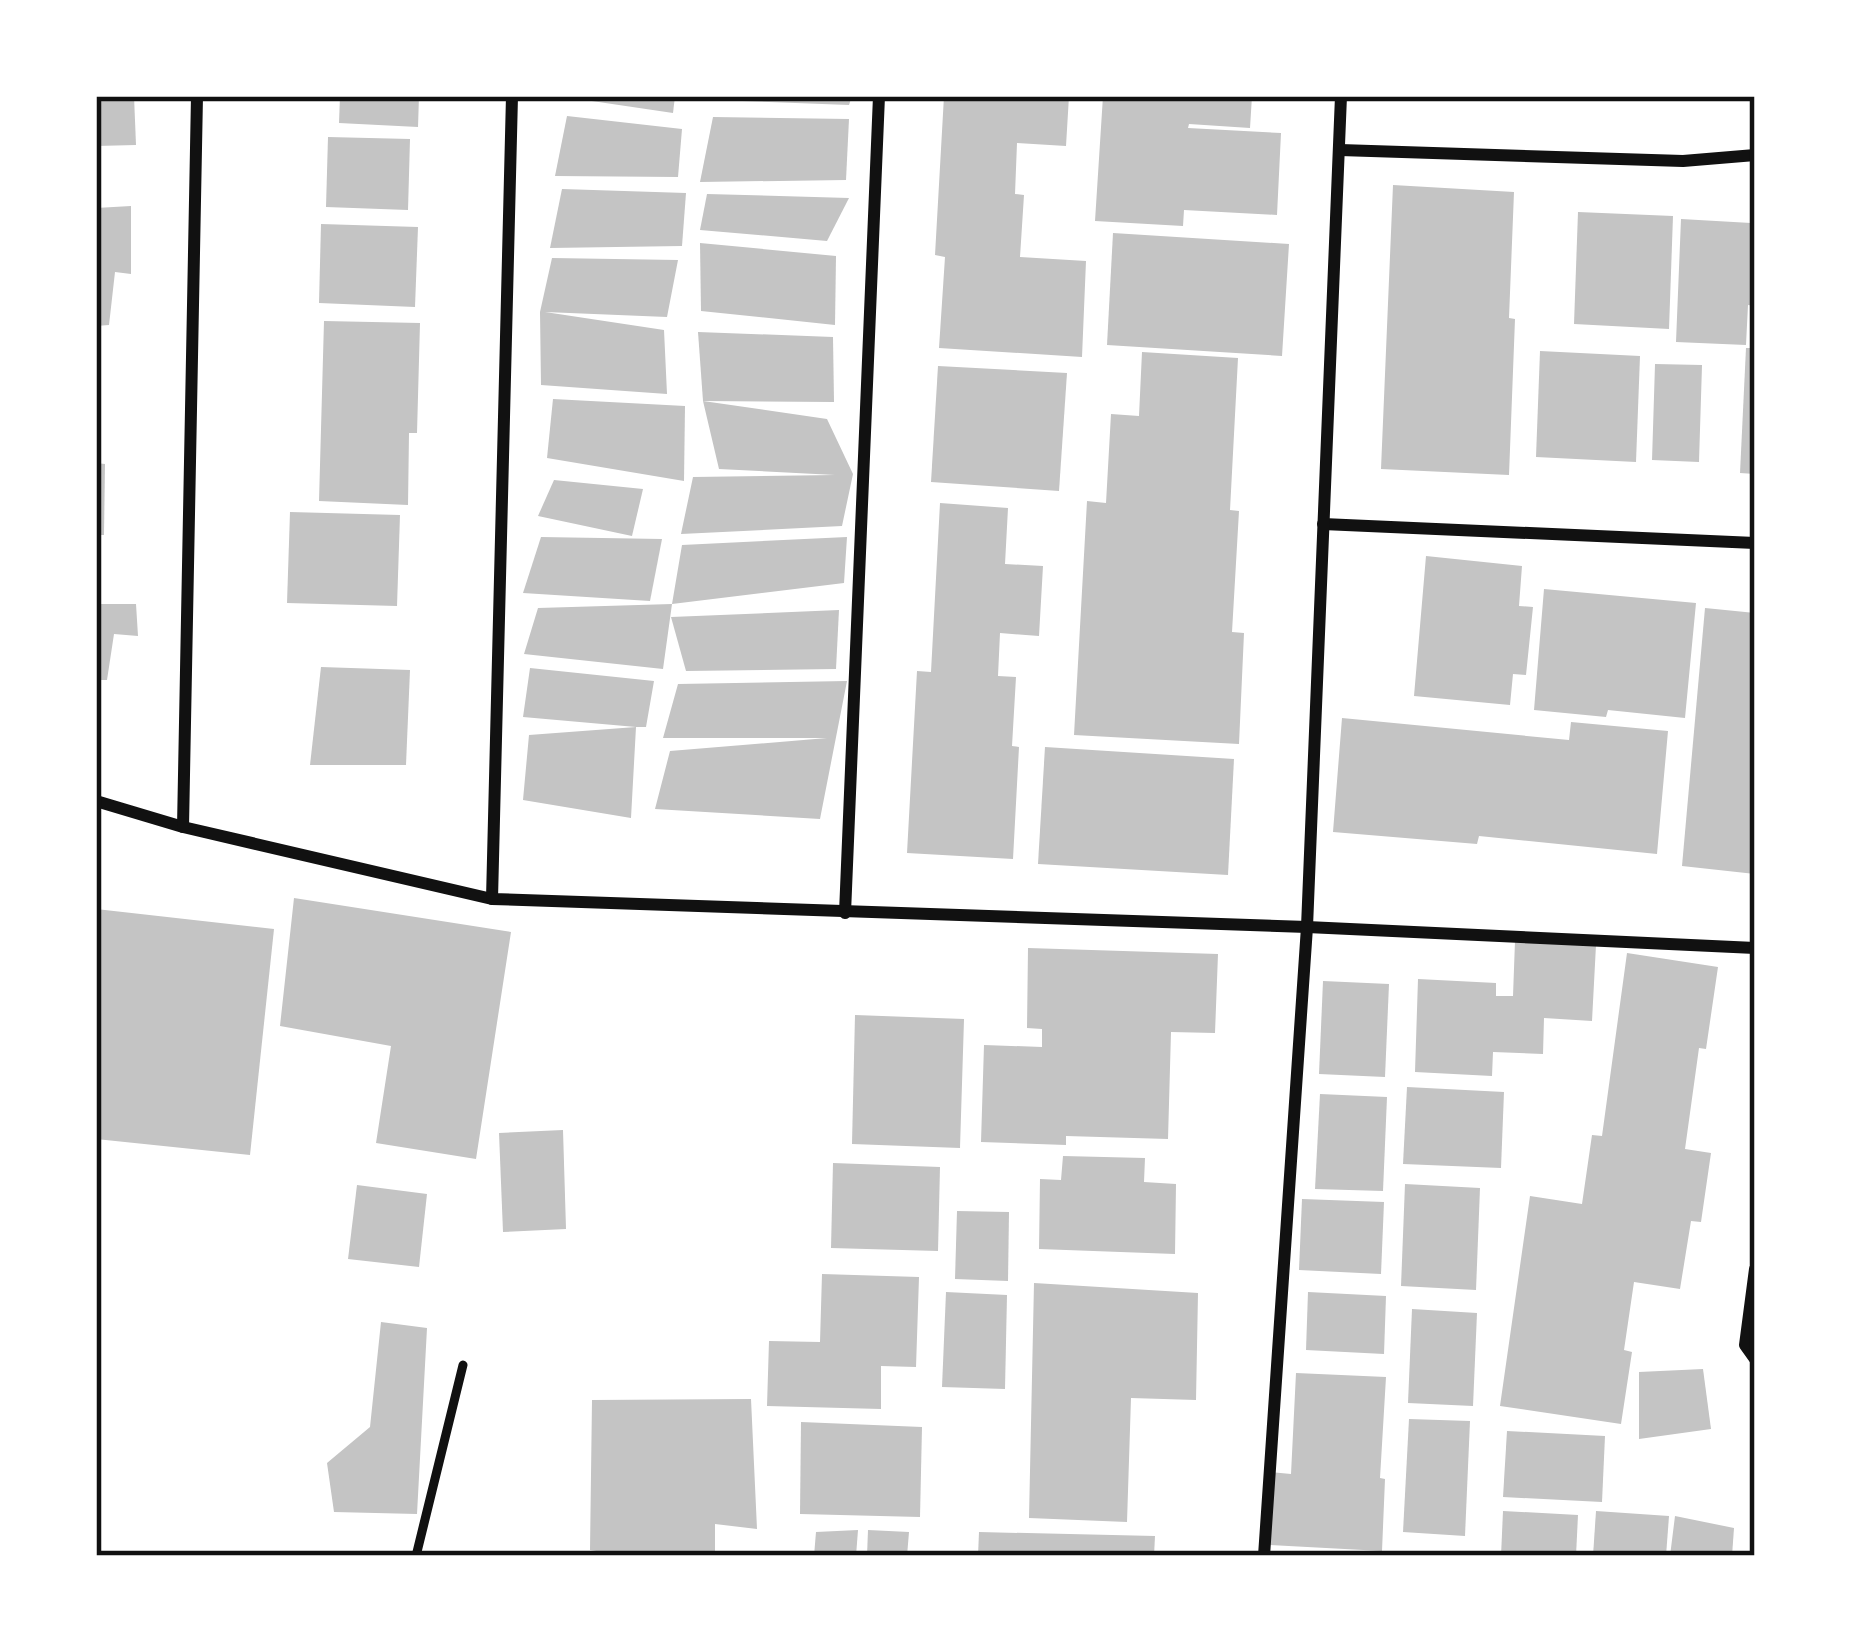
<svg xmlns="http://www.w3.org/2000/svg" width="1851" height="1652" font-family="Lato,sans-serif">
  <rect width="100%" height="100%" fill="#fff"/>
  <g fill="#c4c4c4">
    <polygon points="96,96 134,96 136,145 96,146"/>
    <polygon points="340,96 419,96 418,127 339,123"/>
    <polygon points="558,96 675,96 673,113"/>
    <polygon points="714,96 852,96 849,105 714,100"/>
    <polygon points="944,96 1069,96 1066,146 1017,143 1015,194 1024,195 1020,257 1086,261 1082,357 939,348 945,257 935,255"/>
    <polygon points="1103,96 1252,96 1250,128 1189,124 1188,128 1281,133 1277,215 1184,210 1183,226 1095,221"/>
    <polygon points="567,116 682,129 678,177 555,176"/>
    <polygon points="713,117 849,119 846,180 700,182"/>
    <polygon points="328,137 410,139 408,210 326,207"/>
    <polygon points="1393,185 1514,192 1509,318 1515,319 1509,475 1381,469"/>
    <polygon points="562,189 686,193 682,246 550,248"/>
    <polygon points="707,194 849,198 827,241 700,230"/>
    <polygon points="131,206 131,274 115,272 109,325 96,326 96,208"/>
    <polygon points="1578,212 1673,216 1669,329 1574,324"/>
    <polygon points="1681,219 1751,223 1751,236 1755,236 1755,306 1748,305 1746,345 1676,342"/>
    <polygon points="321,224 418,227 415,307 319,303"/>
    <polygon points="1113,233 1289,244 1282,356 1107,345"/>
    <polygon points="700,243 836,256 835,325 701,311"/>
    <polygon points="552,258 678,260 667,317 545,312 664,330 667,394 541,385 540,312"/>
    <polygon points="324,321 420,323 417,433 409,433 408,505 319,501"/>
    <polygon points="698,332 833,337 834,402 703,401"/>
    <polygon points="1746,348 1755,348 1755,474 1740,473"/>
    <polygon points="1540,351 1640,356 1636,462 1536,457"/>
    <polygon points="1142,352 1238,358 1230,510 1239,511 1232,632 1244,633 1239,744 1074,735 1087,501 1106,503 1111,414 1139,416"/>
    <polygon points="1655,364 1702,365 1699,462 1652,460"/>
    <polygon points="938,366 1067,373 1059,491 931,482"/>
    <polygon points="553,399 685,406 684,481 547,458"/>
    <polygon points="703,401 827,419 853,474 842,526 681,534 693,477 835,475 719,469"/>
    <polygon points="96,463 105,464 104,535 96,535"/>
    <polygon points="554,480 643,489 632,536 538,516"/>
    <polygon points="940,503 1008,508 1005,564 1043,566 1039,636 1000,633 998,676 1016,677 1012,746 1019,747 1013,859 907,853 917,671 931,672"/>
    <polygon points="290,512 400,515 397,606 287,603"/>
    <polygon points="541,537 662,539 650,601 523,593"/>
    <polygon points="847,537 844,583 672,604 663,669 524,654 538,608 672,604 682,545"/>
    <polygon points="1426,556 1522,566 1519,606 1533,607 1526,675 1513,674 1510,705 1414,696"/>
    <polygon points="1544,589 1696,603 1685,718 1608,710 1606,717 1534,710"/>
    <polygon points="96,604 136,604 138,636 114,634 107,680 96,680"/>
    <polygon points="1705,608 1755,613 1755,874 1682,866"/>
    <polygon points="839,610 836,669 686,671 671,617"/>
    <polygon points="321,667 410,670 406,765 310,765"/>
    <polygon points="530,668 654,681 646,727 636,727 631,818 523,800 529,735 636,727 523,717"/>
    <polygon points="847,681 820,819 655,809 670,751 827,738 663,738 678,684"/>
    <polygon points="1342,718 1569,740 1571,722 1668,731 1657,854 1479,836 1477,844 1333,832"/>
    <polygon points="1045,747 1234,759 1228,875 1038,864"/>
    <polygon points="294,898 511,932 476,1159 376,1143 391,1046 280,1026"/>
    <polygon points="96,909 274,929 250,1155 96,1139"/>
    <polygon points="1515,941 1596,945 1592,1021 1544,1018 1543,1054 1493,1052 1492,1076 1415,1072 1418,979 1496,983 1496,996 1513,996"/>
    <polygon points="1028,948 1218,954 1215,1033 1171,1032 1168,1139 1066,1136 1066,1145 981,1142 984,1045 1042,1047 1042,1029 1027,1028"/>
    <polygon points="1627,953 1718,967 1706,1049 1699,1048 1685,1149 1711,1153 1701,1222 1691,1221 1680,1289 1634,1282 1624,1350 1632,1352 1621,1424 1500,1406 1530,1196 1582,1204 1592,1135 1602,1136"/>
    <polygon points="1323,981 1389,984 1385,1077 1319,1074"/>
    <polygon points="855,1015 964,1019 960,1148 852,1144"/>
    <polygon points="1407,1087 1504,1092 1501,1168 1403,1164"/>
    <polygon points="1320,1094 1387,1097 1383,1191 1315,1189"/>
    <polygon points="563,1130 566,1229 503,1232 499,1133"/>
    <polygon points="1063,1156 1145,1158 1144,1182 1176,1184 1175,1254 1039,1249 1040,1179 1061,1180"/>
    <polygon points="833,1163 940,1167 938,1251 831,1248"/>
    <polygon points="1405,1184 1480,1188 1476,1290 1401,1286"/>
    <polygon points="357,1185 427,1194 419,1267 348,1259"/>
    <polygon points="1302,1199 1384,1202 1381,1274 1299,1270"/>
    <polygon points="957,1211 1009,1212 1008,1281 955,1279"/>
    <polygon points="822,1274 919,1277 916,1367 881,1366 881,1409 767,1406 769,1341 820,1342"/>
    <polygon points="1034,1283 1198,1293 1196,1400 1131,1398 1127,1522 1029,1518"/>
    <polygon points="946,1292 1007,1295 1005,1389 942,1387"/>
    <polygon points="1308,1292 1386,1296 1384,1354 1306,1350"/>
    <polygon points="1412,1309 1477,1313 1473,1406 1408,1403"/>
    <polygon points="381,1322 427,1328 417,1514 334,1512 327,1463 370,1427"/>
    <polygon points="1703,1369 1711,1429 1639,1439 1639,1372"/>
    <polygon points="1296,1373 1386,1377 1380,1478 1385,1479 1382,1551 1268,1545 1270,1472 1291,1474"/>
    <polygon points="751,1399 757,1529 715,1524 715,1556 628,1556 590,1550 592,1400"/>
    <polygon points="1409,1419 1470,1421 1465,1536 1403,1532"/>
    <polygon points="801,1422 922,1427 920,1517 800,1514"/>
    <polygon points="1507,1431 1605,1436 1602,1502 1503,1497"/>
    <polygon points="1503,1511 1578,1515 1576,1556 1501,1556"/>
    <polygon points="1596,1511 1669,1516 1666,1556 1593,1556"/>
    <polygon points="1675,1516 1734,1528 1732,1556 1670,1556"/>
    <polygon points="858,1530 856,1556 814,1556 816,1532"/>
    <polygon points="868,1530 909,1532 907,1556 867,1556"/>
    <polygon points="979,1532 1155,1536 1154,1556 978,1556"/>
  </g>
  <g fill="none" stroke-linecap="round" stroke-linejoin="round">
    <polyline stroke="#111" stroke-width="9" points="416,1556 463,1365"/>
    <g stroke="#111" stroke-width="12">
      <polyline points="1340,150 1683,161 1755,155"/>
      <polyline points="1323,524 1755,543"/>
      <polyline points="96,801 183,827 492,899 1307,927 1755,948"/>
      <polyline points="183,827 197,96"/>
      <polyline points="492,899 512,96"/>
      <polyline points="845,913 879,96"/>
      <polyline points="1755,1269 1745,1345 1755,1359"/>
      <polyline points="1264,1556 1307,927 1341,96"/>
    </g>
  </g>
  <rect width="1851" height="1652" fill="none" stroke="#ffffff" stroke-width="198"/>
  <rect x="99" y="99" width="1653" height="1454" fill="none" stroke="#111" stroke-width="4.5"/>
</svg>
